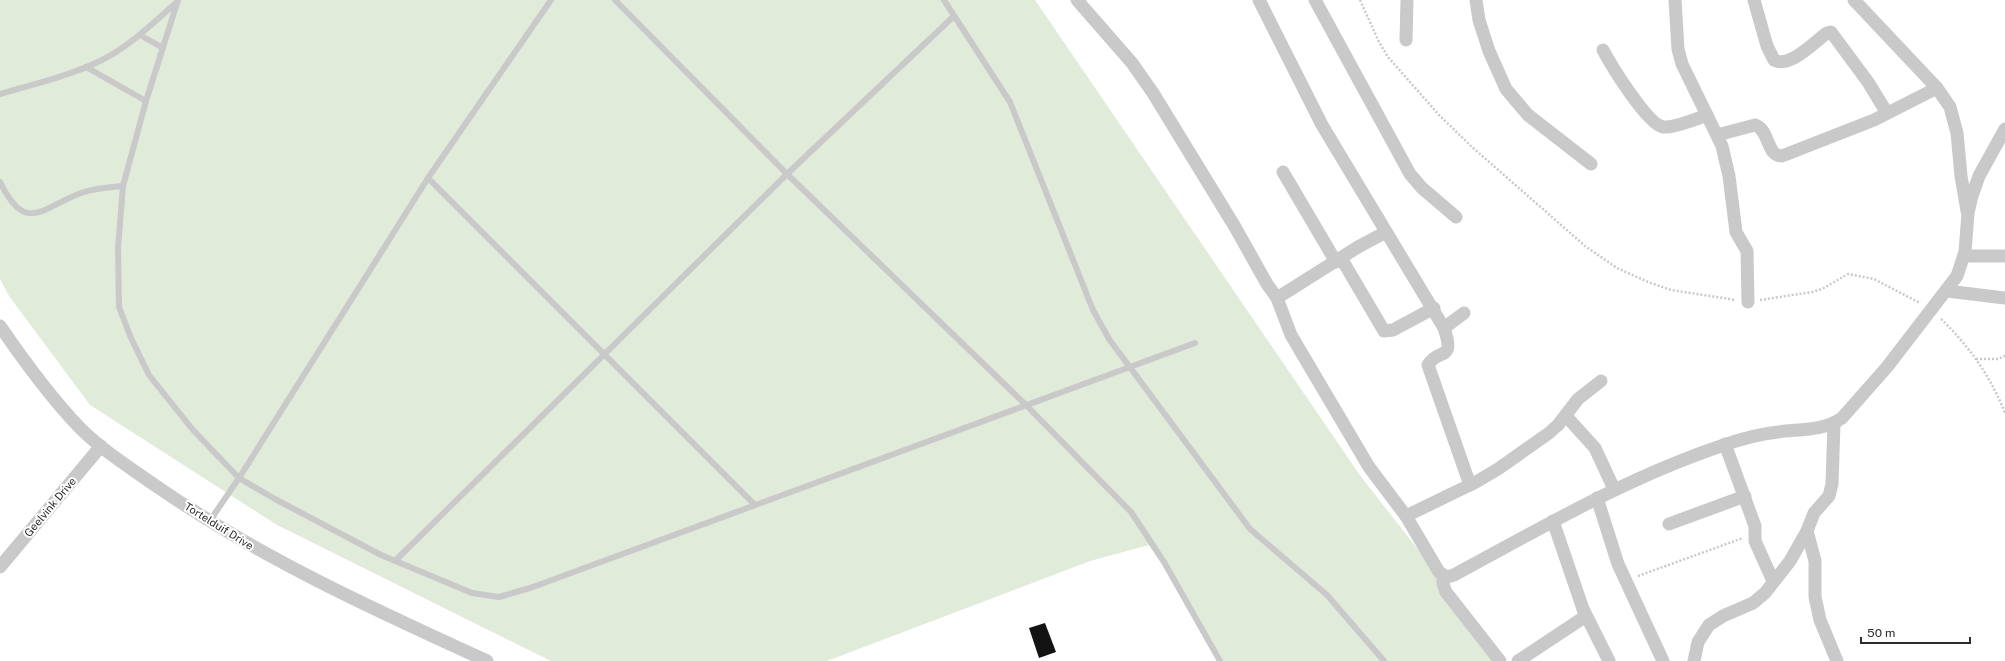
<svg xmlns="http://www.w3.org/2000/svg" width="2005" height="661" font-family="'Public Sans',sans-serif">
  <rect width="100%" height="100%" fill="#fff"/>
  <polygon fill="#e1ebd9" points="0,0 1035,0 1359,474 1505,661 1221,661 1168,573 1149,545 1090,561 827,661 551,661 277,525 90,405 9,296 0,279"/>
  <polygon fill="#131313" points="1045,623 1056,652 1039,658 1029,628"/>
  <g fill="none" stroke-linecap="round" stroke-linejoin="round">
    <g stroke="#c9c9c9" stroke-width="2.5" stroke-dasharray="2 2" stroke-linecap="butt">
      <polyline points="1360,0 1379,42 1388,57 1440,116 1472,147 1585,246 1617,268 1648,282 1671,290 1736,300"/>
      <polyline points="1760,300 1812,292 1822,289 1848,274 1874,279 1920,303"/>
      <path d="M1941 319C1969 346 1991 377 2005 413"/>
      <polyline points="1976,359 1998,359 2005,356"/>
      <polyline points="1638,576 1743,538"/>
    </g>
    <g stroke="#c9c9c9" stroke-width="6">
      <polyline points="178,0 146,101 123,186 118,248 119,307 131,338 149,375 193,430 239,478 275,499 381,555 472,593 499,597 533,587 1195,343"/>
      <polyline points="615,0 787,174 1026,405 1131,512 1164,562 1220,661"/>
      <polyline points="944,0 1010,102 1093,310 1109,339 1250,529 1327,595 1384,661"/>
      <polyline points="140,35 163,48"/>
      <polyline points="86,67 146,101"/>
      <path d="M0 94C34 84 70 76 102 60 130 46 153 23 177 2"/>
      <polyline points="428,178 755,505"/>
      <path d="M0 182C26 235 41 208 81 193 95 188 109 187 123 186"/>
      <polyline points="209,522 239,478 428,178 551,0"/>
      <polyline points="395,561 787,174 954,16"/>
    </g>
    <g stroke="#c9c9c9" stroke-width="13">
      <path d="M1077 0 1132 63 1153 93 1235 227 1267 284 1277 298 1291 335 1369 467 1406 516 1439 572 1447 577 1454 575C1543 527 1628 477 1724 445 1741 439 1760 434 1778 432 1799 429 1824 431 1842 418L1887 367 1957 276 1965 252 1968 213 1972 196 1979 176 2005 129"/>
      <path d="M1259 0 1322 125 1444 328C1456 363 1438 347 1428 365L1470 485"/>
      <polyline points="1315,0 1410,174 1422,188 1456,217"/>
      <polyline points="1476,0 1479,20 1489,51 1506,89 1528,115 1591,164"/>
      <polyline points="1675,0 1678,49 1682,64 1722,146 1729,176 1736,232 1747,251 1748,302"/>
      <path d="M1754 0 1767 46 1774 60C1790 69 1815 41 1827 33L1831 32 1868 82 1887 113"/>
      <polyline points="1854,0 1937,88 1950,107 1957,133 1961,176 1967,211"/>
      <polyline points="1406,40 1407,0"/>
      <path d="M1603 50C1611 65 1647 124 1663 127 1674 128 1696 119 1707 115"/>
      <path d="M1717 135 1755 125C1770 130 1766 156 1782 156L1874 120 1937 88"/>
      <polyline points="1283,172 1336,262"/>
      <polyline points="1964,256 2005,256"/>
      <polyline points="1341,258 1384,331 1393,330 1434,308"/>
      <polyline points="1947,291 2005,298"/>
      <polyline points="1277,298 1358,247 1386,232"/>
      <path d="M0 326C24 361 50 397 80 428 103 451 132 469 159 488 261 558 375 610 487 661"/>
      <polyline points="1444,328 1464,313"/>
      <polyline points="1566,416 1595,448 1614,489"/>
      <polyline points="1725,444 1755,526 1755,541 1773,581"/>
      <polyline points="1597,498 1618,564 1663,661"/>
      <polyline points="1406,516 1476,482 1498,469 1549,433 1558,425 1578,399 1601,381"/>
      <polyline points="1553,521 1583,609 1609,661"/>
      <polyline points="1669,524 1745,496"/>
      <polyline points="1807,531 1815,561 1815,597 1820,620 1837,661"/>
      <polyline points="0,567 101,446"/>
      <polyline points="1443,576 1443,584 1446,592 1500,661"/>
      <polyline points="1518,661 1586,616"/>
      <polyline points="1694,661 1698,642 1709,625 1723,616 1753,603 1765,593 1790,561 1807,531 1814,513 1829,496 1832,484 1834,424"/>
    </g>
  </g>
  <g text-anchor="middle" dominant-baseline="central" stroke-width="4" stroke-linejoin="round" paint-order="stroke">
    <g font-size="11" fill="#2c2c2c" stroke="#fff">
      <text transform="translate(50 507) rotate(-50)">Geelvink Drive</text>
      <text transform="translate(219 526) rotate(32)">Tortelduif Drive</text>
    </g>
  </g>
  <path d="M1861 637v6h109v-6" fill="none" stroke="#2c2c2c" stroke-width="2"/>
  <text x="1867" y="637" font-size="12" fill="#2c2c2c" stroke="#ffffff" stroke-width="3" paint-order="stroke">50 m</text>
</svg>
